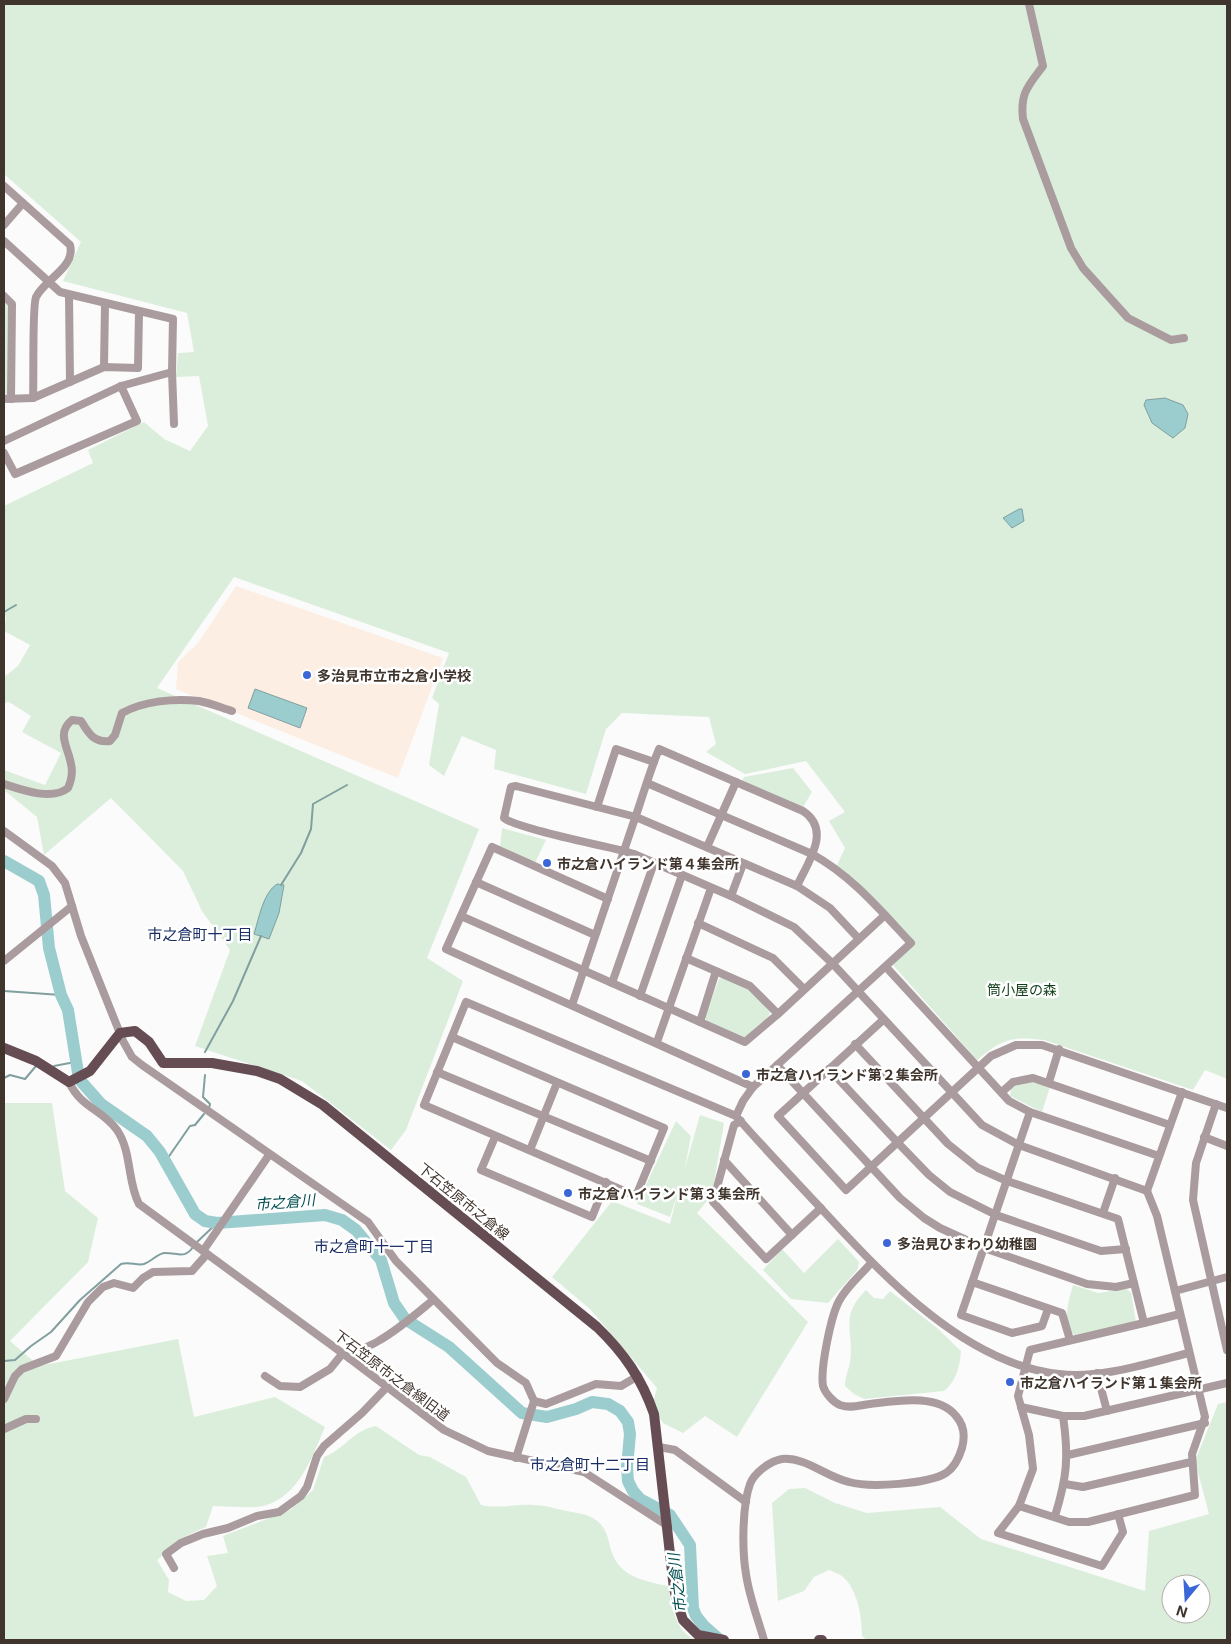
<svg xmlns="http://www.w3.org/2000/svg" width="1231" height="1644" font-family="Inter,'Noto Sans JP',sans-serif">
  <rect width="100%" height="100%" fill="#fbfbfb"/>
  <polygon fill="#fdeee4" points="236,586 443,658 398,778 176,689 178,662 198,643"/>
  <g fill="#dbeedc" fill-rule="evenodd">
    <path d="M4 4H1227V1079L1205 1070 1193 1090 1044 1040C1010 1036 1003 1039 977 1060L893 965 915 942 874 898 837 865 845 848 829 821 845 812 806 761 745 774 706 752 716 744 709 717 622 713 606 729 586 794 494 769 496 750 462 736 444 776 429 765 439 704 432 698 449 653 234 577 157 688 479 829 427 958 463 981 406 1130 391 1150 302 1081 195 1046 230 950 202 911 183 871 111 798 44 855 37 817 4 790V770L45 785 61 753 22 732 31 716 9 702 4 703V677L18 666 30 645 4 631 6 618 4 613V506L93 463 88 450 144 422 164 439 190 451 208 426 199 376 176 377 178 353 194 352 187 313 63 281 81 242 4 174Z"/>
    <polygon points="4,296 12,304 11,399 4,399"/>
    <polygon points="793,768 812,792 803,807 742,781 744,777"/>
    <polygon points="502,828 546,840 535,863 500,847"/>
    <polygon points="723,977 751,991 770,1012 769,1016 748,1036 741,1037 707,1022 705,1017 719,979"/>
    <polygon points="1032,1082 1050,1087 1042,1112 1010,1096 1011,1089 1017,1084"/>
    <path d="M4 1103H52L65 1191 98 1218 88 1262 10 1341 39 1366 178 1339 194 1417 275 1397 325 1427C312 1457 299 1497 263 1506 248 1509 228 1506 213 1506L206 1527 188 1535 157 1560 169 1580 168 1592 186 1601 204 1600 217 1586 207 1556 228 1553 223 1536 290 1510 313 1490 324 1457C345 1449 353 1430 376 1426L419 1455 430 1457 466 1477 481 1505C499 1509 515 1504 534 1505 545 1505 556 1509 567 1511 577 1513 588 1514 596 1520 607 1528 608 1539 611 1550 619 1577 644 1581 668 1586 672 1606 675 1633 697 1640H4Z"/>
    <polygon points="700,1115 724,1123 712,1195 697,1213 808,1322 737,1437 705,1416 683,1433 663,1423 652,1406 657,1388 590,1309 552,1277 612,1201 670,1224 678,1192 670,1217 637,1204 676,1121 691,1136 685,1168"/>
    <polygon points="838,1239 859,1262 858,1269 828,1303 791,1299 763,1270 782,1249 804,1273"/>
    <path d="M1073 1285 1098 1293 1126 1289 1131 1292 1136 1322 1075 1336C1061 1322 1069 1300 1073 1285Z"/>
    <path d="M866 1290 874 1298 883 1299 890 1291 937 1328 961 1351C960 1366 956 1382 944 1391L864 1399 854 1394 845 1386C845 1377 848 1371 850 1363 855 1330 838 1318 866 1290Z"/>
    <path d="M1227 1402V1640H867L862 1636C862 1618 858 1590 843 1577 840 1574 833 1572 829 1570L814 1577 804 1591 778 1601 772 1503 789 1489 805 1488 835 1503 867 1513 940 1507 981 1539 1145 1591 1149 1531 1209 1514 1195 1461 1218 1404ZM1171 1584H1201V1614H1171Z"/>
  </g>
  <g fill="#9ccdce" stroke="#809f9e">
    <polygon points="1165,398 1183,405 1188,414 1185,428 1173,438 1152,423 1144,405 1146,400"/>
    <polygon points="1019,509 1022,509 1024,521 1012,528 1003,518"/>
    <polygon points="255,689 307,708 300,728 248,708"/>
    <path d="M277 884 284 885 279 913 269 939 254 934C259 918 263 893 277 884Z"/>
  </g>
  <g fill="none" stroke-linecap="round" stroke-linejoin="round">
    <g stroke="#809f9e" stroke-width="2">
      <polyline points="4,612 16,605"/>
      <polyline points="281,885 301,853 311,829 313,804 347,785"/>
      <polyline points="4,991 61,995"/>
      <polyline points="205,1052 233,1001 261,936"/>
      <polyline points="54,1066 75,1062"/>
      <polyline points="205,1075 203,1097 210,1104 209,1108"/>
      <polyline points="4,1078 10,1075 25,1079 36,1066"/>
      <polyline points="165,1162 190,1126 195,1125 204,1114"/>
      <polyline points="196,1243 217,1223"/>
      <path d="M4 1361 15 1360 31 1346 51 1332 80 1300 121 1264C129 1261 137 1266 144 1264 152 1261 158 1253 165 1253 178 1253 185 1259 193 1247"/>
    </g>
    <polyline stroke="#9ccdce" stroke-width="12" points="4,861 39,881 44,895 49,948 61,995 68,1010 79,1079 101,1104 147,1136 160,1152 195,1214 205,1221 217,1223 325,1215 342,1220 356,1230 381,1260 394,1303 405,1319 449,1347 522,1413 547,1417 576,1409 592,1402 608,1404 620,1411 628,1422 630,1434 627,1467 628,1481 633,1491 640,1499 670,1515 690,1545 693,1608 696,1616 704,1626 720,1640"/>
    <g stroke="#aa9b9e" stroke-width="8">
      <path d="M1029 4 1043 66C1028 86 1020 93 1023 119L1071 248 1083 268 1128 318 1171 340 1184 338"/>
      <path d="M4 186 70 245C76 267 45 279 36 297 32 307 34 381 33 398"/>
      <polyline points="4,225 23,203"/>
      <polyline points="4,241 60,292 173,319 172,372 121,386 4,441"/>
      <polyline points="69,295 70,382"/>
      <polyline points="4,296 12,304 11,399"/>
      <polyline points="104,367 105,303"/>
      <polyline points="172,372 174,424"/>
      <polyline points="4,399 33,398 104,367 138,368 139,312"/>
      <polyline points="4,453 15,474 137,421 121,386"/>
      <path d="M647 783 812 854C852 876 880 910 911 943L753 1087 743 1101 736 1116C762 1146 789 1174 816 1203 878 1270 962 1364 1059 1374 1102 1379 1148 1363 1189 1353"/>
      <path d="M4 784C22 790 52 801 68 788 71 781 73 772 71 764 68 747 56 733 72 720L81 721C89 734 94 743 110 741L115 735 122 713C144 701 174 698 199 701 210 703 222 708 232 711"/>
      <polyline points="597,807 616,749 654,762"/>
      <polyline points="4,831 52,866 65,883 81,936 123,1041 132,1057 142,1065 368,1222 396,1261 497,1363 526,1383 534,1401 516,1458"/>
      <polyline points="707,847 736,782"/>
      <polyline points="476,882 595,935"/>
      <polyline points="797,886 830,908 859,939"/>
      <polyline points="731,896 743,864"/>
      <polyline points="608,899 492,847 446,949 753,1087"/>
      <polyline points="461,916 745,1042 778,1014 750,986 686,958"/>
      <polyline points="698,923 773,958 804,989"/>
      <polyline points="4,961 72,906"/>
      <polyline points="886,967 1009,1101 1030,1112 1159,1156"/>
      <polyline points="612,983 654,863"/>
      <polyline points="640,996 682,875"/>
      <path d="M572 1005C592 945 612 885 633 824 642 799 649 773 659 749L803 811C832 830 808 862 797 886L636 817 516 786 511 787 504 818C515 828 604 846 624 851L634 854 731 896 794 927 833 964 982 1125 1019 1145 1147 1191 1157 1216 1205 1417 1192 1454 1195 1495 1088 1522H1069L1019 1506"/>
      <polyline points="778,1014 885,915"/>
      <polyline points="883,1020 778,1116 846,1190 991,1056 1016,1045 1042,1045 1227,1108"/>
      <polyline points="700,1022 716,971"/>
      <polyline points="452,1037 664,1128 636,1196 424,1105 466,1002 736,1116"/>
      <polyline points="657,1042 711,888"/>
      <polyline points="855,1044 948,1144 978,1168 1007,1181 1118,1219 1134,1283"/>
      <polyline points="777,1065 900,1198 924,1218 940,1228 984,1248 1087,1284 1116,1287 1134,1283 1144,1323 1180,1314"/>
      <polyline points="829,1069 898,1143 929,1175 950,1192 996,1215 1101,1251 1126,1249"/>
      <polyline points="437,1072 651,1161"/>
      <path d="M69 1082C81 1108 102 1109 117 1130 132 1152 127 1181 139 1204L349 1358 444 1430 488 1451 584 1472 668 1526"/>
      <polyline points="1049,1082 1059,1049"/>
      <polyline points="1002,1092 1013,1082 1033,1078 1170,1125"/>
      <polyline points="1216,1104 1196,1163 1193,1200 1227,1350"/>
      <polyline points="1030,1112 961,1315 1012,1333 1042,1326 1048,1309"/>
      <polyline points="741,1121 734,1125 713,1202 766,1259 821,1208"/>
      <polyline points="495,1137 481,1170 592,1217 606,1182"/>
      <polyline points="1204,1137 1227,1146"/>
      <polyline points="530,1150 557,1083"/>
      <polyline points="724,1160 792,1235"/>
      <polyline points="1147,1191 1182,1092"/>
      <polyline points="1103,1213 1115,1178"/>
      <polyline points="203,1251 269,1155"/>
      <polyline points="972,1282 1062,1313 1070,1340"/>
      <polyline points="1175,1291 1227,1277"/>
      <path d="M349 1358C359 1349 369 1347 380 1340 399 1329 416 1314 433 1300"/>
      <polyline points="1097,1373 1107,1411"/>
      <polyline points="265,1376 280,1386 300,1387 330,1369 343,1353"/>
      <polyline points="4,1399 15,1376 22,1369 56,1356 88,1302 103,1287 114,1283 133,1288 143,1278 153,1272 192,1271 207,1254"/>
      <polyline points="534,1401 546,1404 596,1384 621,1386 638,1376"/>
      <polyline points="1021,1407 1063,1416 1084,1416 1227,1383"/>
      <polyline points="4,1429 26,1419 36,1419"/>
      <polyline points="659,1447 675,1450 746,1502"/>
      <polyline points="1068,1455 1205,1423"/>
      <polyline points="1065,1484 1083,1487 1191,1462"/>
      <polyline points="1118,1514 1123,1532 1102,1566 998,1533 1019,1506 1033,1469 1029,1435 1018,1396 1030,1350 1144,1323"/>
      <path d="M1055 1516C1067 1477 1069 1457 1063 1416"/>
      <polyline points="174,1568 166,1554 181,1543 203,1534 228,1528 257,1516 279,1512 301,1496 307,1487 317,1456 324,1446 362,1413 387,1387"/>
      <path d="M764 1640C758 1619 749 1596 746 1574 742 1551 742 1506 750 1484 754 1473 770 1461 782 1459 806 1457 826 1477 849 1482 870 1488 928 1484 946 1473 955 1467 959 1458 962 1448 965 1437 964 1425 956 1416 938 1393 896 1401 870 1404 860 1405 851 1409 840 1405 833 1402 825 1393 823 1386 820 1369 831 1316 839 1301 847 1286 861 1275 871 1263"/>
    </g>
    <g stroke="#664d54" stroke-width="10">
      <path d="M4 1048 36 1061 69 1082 90 1071 120 1033 135 1031 149 1042 163 1063H212L257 1071 280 1079 323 1105 597 1327C624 1353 642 1379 654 1414L674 1589 679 1608 683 1620 698 1635 724 1640"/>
      <polyline points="819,1640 822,1640"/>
    </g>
  </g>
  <g fill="#3b66d7" stroke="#fff" stroke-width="2">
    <circle cx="307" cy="675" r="5"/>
    <circle cx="547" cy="863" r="5"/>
    <circle cx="746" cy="1074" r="5"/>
    <circle cx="568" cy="1193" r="5"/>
    <circle cx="887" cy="1243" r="5"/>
    <circle cx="1010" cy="1382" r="5"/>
  </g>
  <g text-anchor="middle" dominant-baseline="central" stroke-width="5" stroke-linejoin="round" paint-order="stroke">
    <g font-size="14" font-weight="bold" fill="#40352d" stroke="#fff" text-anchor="start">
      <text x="317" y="675">多治見市立市之倉小学校</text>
      <text x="557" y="863">市之倉ハイランド第４集会所</text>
      <text x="756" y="1074">市之倉ハイランド第２集会所</text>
      <text x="578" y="1193">市之倉ハイランド第３集会所</text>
      <text x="897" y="1243">多治見ひまわり幼稚園</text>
      <text x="1020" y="1382">市之倉ハイランド第１集会所</text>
    </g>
    <g font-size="14" fill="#103e18" stroke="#fff">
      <text x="1022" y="989">筒小屋の森</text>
    </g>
    <g font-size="14" fill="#40352d" stroke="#fff">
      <text transform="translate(464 1201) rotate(39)">下石笠原市之倉線</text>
      <text transform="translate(392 1375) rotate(37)">下石笠原市之倉線旧道</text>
    </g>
    <g font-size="15" fill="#182d63" stroke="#fff">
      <text x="200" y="934">市之倉町十丁目</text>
      <text x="374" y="1246">市之倉町十一丁目</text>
      <text x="590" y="1464">市之倉町十二丁目</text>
    </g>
    <g font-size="15" font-style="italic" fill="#044f51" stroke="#fff">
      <text transform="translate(285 1202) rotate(-5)">市之倉川</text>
      <text transform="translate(677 1583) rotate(-97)">市之倉川</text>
    </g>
  </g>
  <rect width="1231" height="1644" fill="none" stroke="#40352d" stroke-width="10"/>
  <g transform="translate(1186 1599) rotate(198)"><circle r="24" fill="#ffffff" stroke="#b3aeab"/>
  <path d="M0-4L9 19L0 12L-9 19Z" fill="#3b66d7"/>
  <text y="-8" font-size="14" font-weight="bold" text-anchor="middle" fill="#40352d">N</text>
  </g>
</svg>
